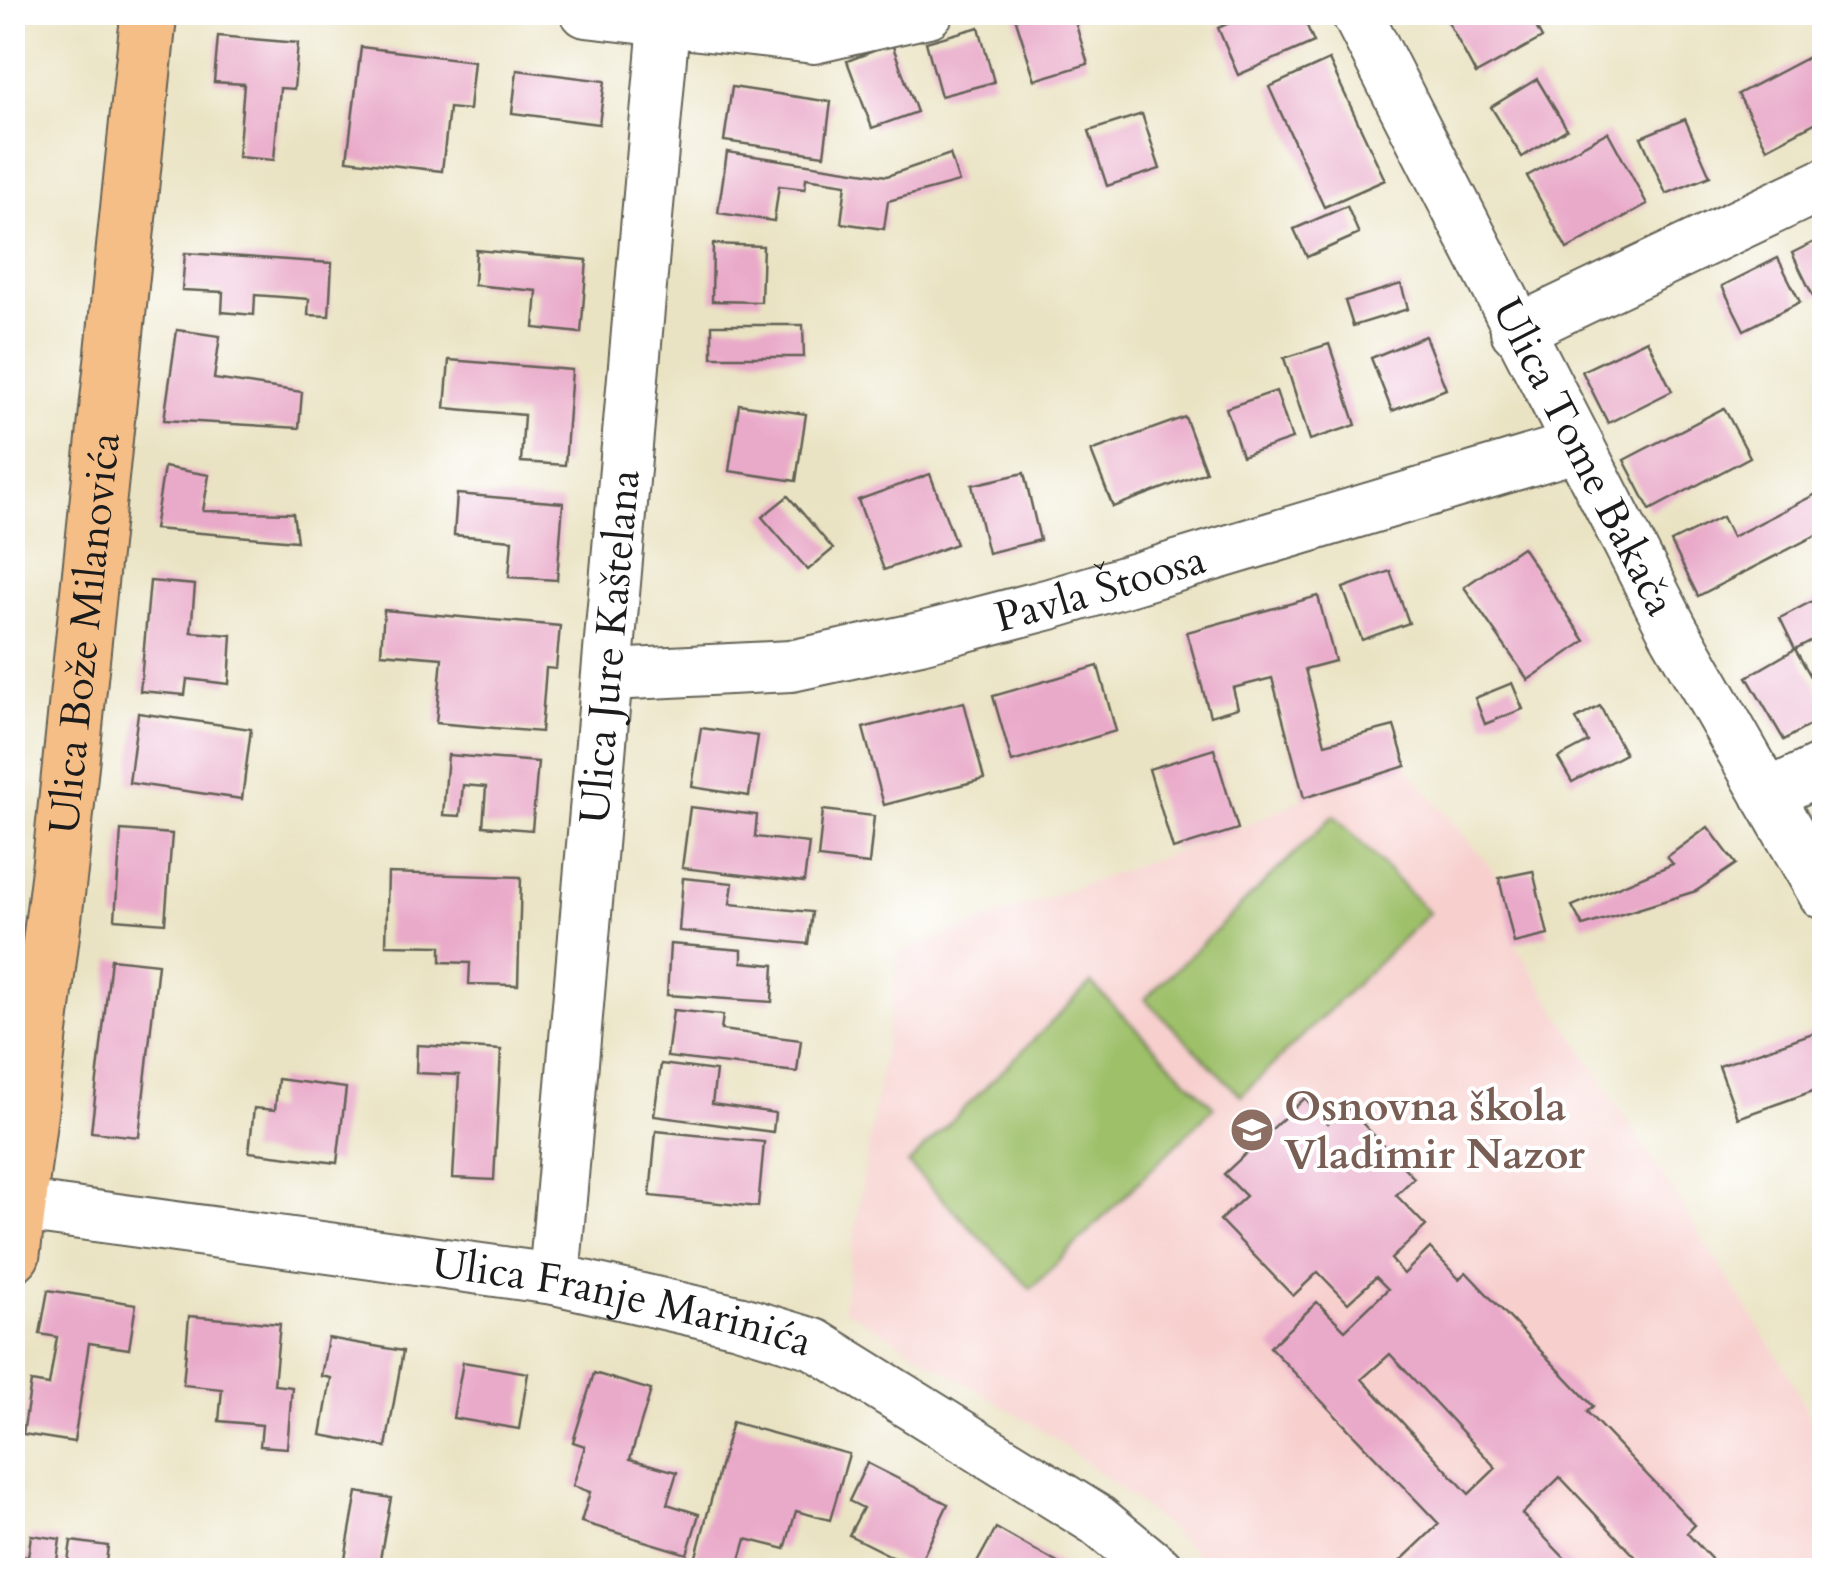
<svg xmlns="http://www.w3.org/2000/svg" width="1837" height="1583" font-family="Cardo,serif">
  <rect width="100%" height="100%" fill="#fff"/>
  <filter id="ink" filterUnits="userSpaceOnUse"><feTurbulence type="fractalNoise" baseFrequency=".01" numOctaves="2"/><feDisplacementMap in="SourceGraphic" scale="20" xChannelSelector="R" yChannelSelector="G"/><feConvolveMatrix kernelMatrix="1 2 1 2 8 2 1 2 1" color-interpolation-filters="sRGB"/></filter>
  <filter id="wash" filterUnits="userSpaceOnUse"><feTurbulence type="fractalNoise" baseFrequency=".0048" numOctaves="4" result="noise"/><feDisplacementMap in="SourceGraphic" scale="40" xChannelSelector="R" yChannelSelector="G"/><feGaussianBlur stdDeviation="2.25" result="paint"/><feColorMatrix in="noise" values="0 0 0 0 0 0 0 0 0 0 0 0 0 0 0 0 0 1.4 0 .05"/><feComposite in="paint" operator="in"/></filter>
  <g filter="url(#wash)">
    <rect width="100%" height="100%" fill="#eae3c3"/>
    <polygon fill="#f7d0ce" points="1406,766 1499,878 1514,943 1787,1371 1824,1446 1824,1570 1215,1570 1137,1502 1047,1433 843,1308 899,952 1238,829 1304,798"/>
    <g fill="#9ec069" stroke="#5d6e42" stroke-width="2.5">
      <polygon points="1334,815 1429,913 1241,1096 1145,999"/>
      <polygon points="1091,983 1214,1107 1031,1289 908,1164"/>
    </g>
    <g id="blocks">
      <g fill="#e9aac9" fill-rule="evenodd">
        <polygon points="1032,12 1072,12 1088,64 1035,80 1015,17"/>
        <polygon points="1253,12 1301,12 1314,42 1238,75 1218,28"/>
        <polygon points="1443,12 1528,12 1542,38 1476,74"/>
        <polygon points="979,27 994,82 941,96 926,42"/>
        <polygon points="218,36 298,43 294,89 280,88 274,160 238,157 244,84 214,82"/>
        <polygon points="892,44 917,112 872,128 847,61"/>
        <polygon points="361,47 474,61 469,110 449,108 442,171 347,160"/>
        <polygon points="1824,49 1824,118 1767,148 1738,94"/>
        <polygon points="1329,60 1385,180 1324,207 1269,87"/>
        <polygon points="517,70 605,81 599,124 512,113"/>
        <polygon points="1537,79 1567,129 1522,157 1491,107"/>
        <polygon points="732,87 831,102 824,155 724,141"/>
        <polygon points="1142,114 1160,169 1107,186 1089,131"/>
        <polygon points="1685,119 1710,176 1666,194 1641,137"/>
        <polygon points="1608,132 1647,204 1567,249 1527,176"/>
        <polygon points="727,152 887,176 950,154 959,182 888,201 884,229 841,223 846,184 806,178 805,189 779,186 774,221 718,213"/>
        <polygon points="1347,206 1359,234 1307,257 1294,229"/>
        <polygon points="1824,237 1824,293 1814,298 1792,253"/>
        <polygon points="713,244 763,246 761,302 712,301"/>
        <polygon points="476,250 587,260 581,333 534,328 537,291 474,285"/>
        <polygon points="185,253 332,263 329,316 308,315 309,299 255,295 254,315 222,312 223,292 182,290"/>
        <polygon points="1778,258 1800,302 1744,330 1722,286"/>
        <polygon points="1401,284 1408,309 1353,326 1345,301"/>
        <polygon points="712,325 803,325 804,357 712,357"/>
        <polygon points="177,330 220,336 214,379 302,392 299,428 164,420"/>
        <polygon points="1425,336 1446,389 1392,411 1371,358"/>
        <polygon points="1647,340 1672,391 1608,423 1582,371"/>
        <polygon points="1329,344 1356,425 1310,440 1284,358"/>
        <polygon points="449,360 572,370 565,465 521,462 524,415 445,408"/>
        <polygon points="1276,391 1292,439 1242,456 1226,408"/>
        <polygon points="739,404 806,414 796,481 729,471"/>
        <polygon points="1724,408 1750,457 1650,510 1624,460"/>
        <polygon points="1185,417 1206,472 1113,507 1091,451"/>
        <polygon points="164,467 209,475 203,511 293,513 297,541 154,529"/>
        <polygon points="1024,473 1040,540 988,553 972,485"/>
        <polygon points="930,474 956,544 884,570 858,500"/>
        <polygon points="1824,490 1824,531 1698,596 1671,542 1722,517 1732,537"/>
        <polygon points="457,494 563,503 557,580 509,577 512,540 454,535"/>
        <polygon points="788,496 833,549 808,570 762,517"/>
        <polygon points="1522,547 1585,641 1528,680 1464,587"/>
        <polygon points="1390,571 1409,623 1362,640 1343,588"/>
        <polygon points="150,581 195,585 191,632 232,635 229,684 187,679 185,695 140,691"/>
        <polygon points="1318,596 1335,661 1305,669 1325,744 1394,726 1406,766 1304,798 1272,678 1233,688 1238,708 1210,716 1187,632"/>
        <polygon points="1822,596 1824,634 1795,649 1824,699 1824,717 1784,740 1747,677 1795,649 1780,618"/>
        <polygon points="384,610 560,626 556,669 546,668 541,732 436,723 442,658 381,653"/>
        <polygon points="1098,666 1116,731 1012,762 993,696"/>
        <polygon points="1512,683 1523,709 1485,724 1475,698"/>
        <polygon points="964,702 984,779 884,805 863,728"/>
        <polygon points="1600,706 1625,754 1572,782 1558,758 1588,742 1576,719"/>
        <polygon points="138,713 251,729 242,799 129,783"/>
        <polygon points="701,728 758,736 749,796 692,787"/>
        <polygon points="1214,749 1238,829 1173,849 1149,769"/>
        <polygon points="448,755 538,762 532,830 483,826 486,787 463,785 460,816 443,815"/>
        <polygon points="690,807 757,815 755,837 809,843 804,882 682,868"/>
        <polygon points="823,810 874,816 869,864 818,858"/>
        <polygon points="1708,827 1736,864 1696,891 1583,926 1572,906 1673,864 1667,857"/>
        <polygon points="121,830 172,834 165,923 115,919"/>
        <polygon points="1533,871 1548,935 1514,943 1499,878"/>
        <polygon points="388,873 521,877 518,985 469,984 470,963 441,962 441,946 386,945"/>
        <polygon points="683,878 733,883 730,904 812,912 808,944 679,931"/>
        <polygon points="670,944 742,950 742,962 774,965 772,1002 667,995"/>
        <polygon points="111,959 158,964 139,1137 91,1132"/>
        <polygon points="673,1010 723,1015 721,1030 801,1040 797,1072 667,1057"/>
        <polygon points="1824,1029 1824,1087 1738,1118 1719,1066"/>
        <polygon points="417,1045 501,1050 494,1180 453,1178 459,1075 416,1073"/>
        <polygon points="661,1064 716,1071 712,1104 775,1113 773,1132 654,1116"/>
        <polygon points="278,1079 346,1088 337,1163 249,1152 254,1108 275,1110"/>
        <path d="M1305 1098 1328 1124 1346 1106 1414 1178 1396 1195 1426 1226 1391 1259 1404 1274 1430 1248 1459 1279 1466 1272 1593 1406 1587 1412 1695 1525 1687 1533 1715 1563 1707 1570H1643L1646 1568 1560 1477 1522 1514 1576 1570H1391L1439 1524 1270 1347 1317 1302 1345 1330 1388 1289 1376 1277 1348 1303 1318 1272 1293 1296 1220 1220 1246 1196 1224 1174ZM1390 1354 1496 1468 1469 1494 1362 1379Z"/>
        <polygon points="656,1131 764,1142 758,1207 650,1196"/>
        <polygon points="48,1290 136,1304 129,1349 89,1343 74,1442 23,1434 31,1382 49,1385 57,1337 40,1334"/>
        <polygon points="189,1316 280,1324 274,1385 292,1387 287,1448 260,1446 262,1425 219,1421 222,1389 183,1385"/>
        <polygon points="328,1338 403,1351 386,1447 321,1435 331,1378 321,1376"/>
        <polygon points="463,1362 528,1373 519,1429 453,1418"/>
        <polygon points="594,1373 651,1390 630,1459 677,1472 667,1504 699,1514 687,1554 581,1522 590,1492 573,1486 585,1446 573,1442"/>
        <polygon points="732,1422 849,1454 830,1520 796,1511 785,1549 746,1539 737,1570 695,1560"/>
        <polygon points="867,1463 948,1504 917,1569 849,1535 863,1508 849,1501"/>
        <polygon points="357,1492 391,1498 378,1570 343,1570"/>
        <polygon points="996,1528 1070,1570 973,1570"/>
        <polygon points="31,1535 60,1539 57,1561 68,1562 71,1541 108,1546 105,1570 12,1570 14,1555 28,1557"/>
      </g>
    </g>
  </g>
  <g filter="url(#ink)">
    <use href="#blocks" fill-opacity="0" stroke="#646256" stroke-width="2.5"/>
    <g fill="none" stroke-linecap="round" stroke-linejoin="round">
      <defs>
        <g id="street">
          <polyline points="586,12 814,38 928,12"/>
          <path id="s1" d="M1356 12 1673 630 1824 894"/>
          <polyline points="1516,331 1824,184"/>
          <path id="s2" d="M610 675 791 666 920 638 1050 604 1578 446"/>
          <polyline points="1767,795 1824,768"/>
          <path id="s3" d="M22 1206 554 1279 738 1321 814 1344 1097 1520 1158 1570"/>
          <path id="s4" d="M554 1279 665 12"/>
        </g>
        <g id="primary">
          <path id="s5" d="M12 1254 60 866 149 12"/>
        </g>
      </defs>
      <use href="#street" stroke="#646256" stroke-width="54"/>
      <use href="#primary" stroke="#646256" stroke-width="59"/>
      <use href="#street" stroke="#fff" stroke-width="50"/>
      <use href="#primary" stroke="#f6be87" stroke-width="55"/>
    </g>
  </g>
  <defs>
    <symbol id="school-disc" viewBox="-11 -11 22 22"><circle r="9.5" fill="#8d6e63" stroke="#fff"/><path d="M0-5L7-2L0 1L-7-2ZM-4 1L0 2.5L4 1V4Q0 6-4 4Z" fill="#fff"/></symbol>
  </defs>
  <g fill-rule="evenodd">
    <use href="#school-disc" x="1227" y="1105" width="50" height="50"/>
  </g>
  <g text-anchor="middle" dominant-baseline="central" stroke-width="8" stroke-linejoin="round" paint-order="stroke">
    <g font-size="42" fill="#1c1c1c" stroke="#fff">
      <text stroke="none"><textPath href="#s1" startOffset="500">Ulica Tome Bakača</textPath></text>
      <text stroke="none"><textPath href="#s2" startOffset="500">Pavla Štoosa</textPath></text>
      <text stroke="none"><textPath href="#s5" startOffset="625">Ulica Bože Milanovića</textPath></text>
      <text stroke="none"><textPath href="#s4" startOffset="635">Ulica Jure Kaštelana</textPath></text>
      <text stroke="none"><textPath href="#s3" startOffset="608">Ulica Franje Marinića</textPath></text>
    </g>
    <g font-size="42" font-weight="bold" fill="#785e54" stroke="#fff" text-anchor="start">
      <text x="1284" y="1106">Osnovna škola<tspan x="1284" dy="48">Vladimir Nazor</tspan></text>
    </g>
  </g>
  <rect width="1837" height="1583" fill="none" stroke="#fff" stroke-width="50"/>
</svg>
